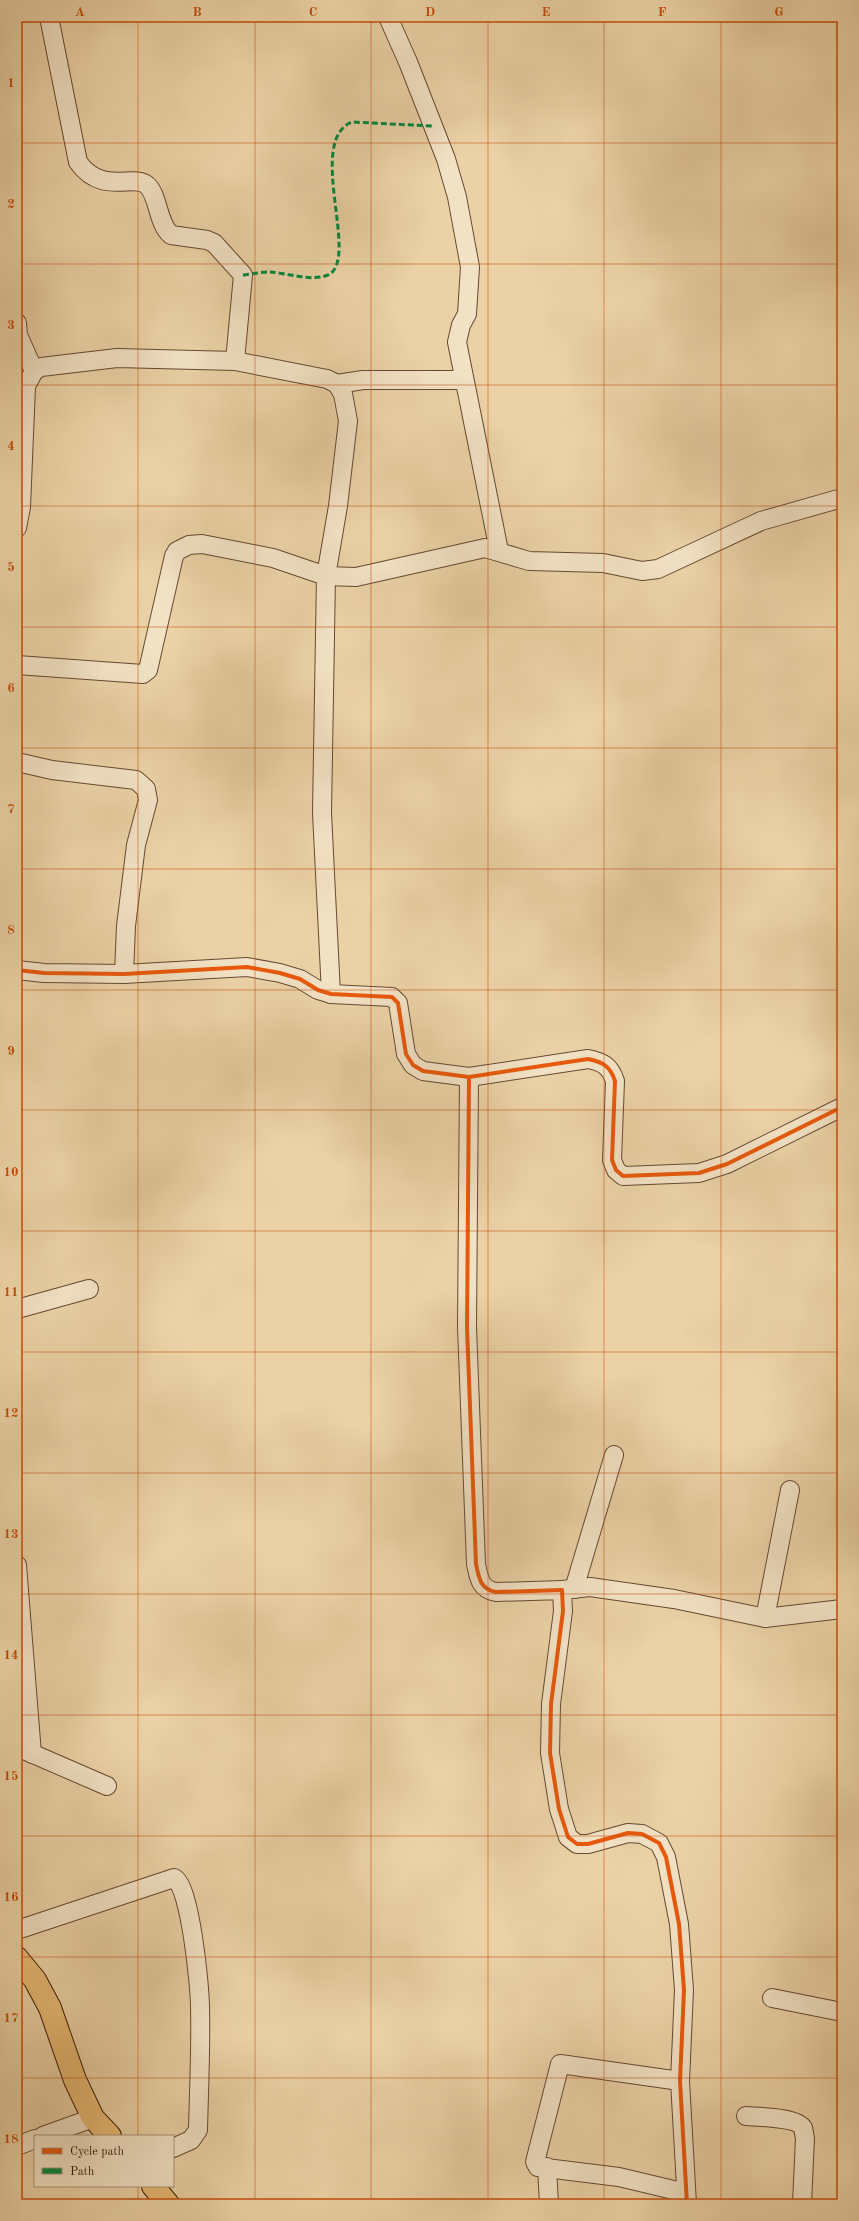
<svg xmlns="http://www.w3.org/2000/svg" width="859" height="2221" font-family="'Old Standard TT',serif">
  <rect width="100%" height="100%" fill="#ebd2a6"/>
  <filter id="stains"><feTurbulence type="fractalNoise" baseFrequency=".005" numOctaves="4"/><feColorMatrix values="0 0 0 0 .2 0 0 0 0 .09 0 0 0 0 .02 0 0 0 .5 -.17"/></filter>
  <radialGradient id="worn" r=".72"><stop offset=".6" stop-color="#630" stop-opacity="0"/><stop offset="1" stop-color="#630" stop-opacity=".3"/></radialGradient>
  <g fill="none" stroke-linecap="round" stroke-linejoin="round">
    <defs>
      <g id="minor">
        <polyline points="388,17 408,62 446,159 457,197 470,267 467,314 461,325 457,342 499,551"/>
        <polyline points="17,323 18,335 34,371"/>
        <polyline points="235,361 327,379 337,384 343,394 348,421 338,506 326,576 322,813 331,994"/>
        <polyline points="337,384 363,380 463,380"/>
        <path d="M17 528 21 507 26 386 34 371 41 367 117 358 235 361 243 275 214 243 207 240 171 235C157 223 159 196 147 185 133 173 102 196 78 162L49 17"/>
        <polyline points="17,665 143,674 148,670 174,556 177,551 189,545 202,544 273,558 326,576 356,577 485,548 529,561 603,563 642,571 658,569 761,521 842,498"/>
        <polyline points="17,762 52,770 136,780 146,789 148,800 136,845 126,926 124,974"/>
        <path d="M17 970 44 973 124 974 247 967 280 973 300 979 318 990 331 994 392 997 398 1003 406 1054 413 1065 423 1071 469 1077 588 1059C603 1062 610 1066 615 1081L612 1160 616 1170 623 1176 699 1173 727 1164 842 1107"/>
        <path d="M469 1077 467 1327 476 1564C479 1578 480 1589 496 1592L562 1590 563 1611 551 1704 550 1753 559 1809 568 1837 577 1844H588L628 1833 642 1834 659 1843 666 1857 679 1924 684 1990 680 2081 687 2204"/>
        <polyline points="17,1309 89,1289"/>
        <polyline points="17,1565 32,1754"/>
        <polyline points="574,1589 614,1455"/>
        <polyline points="562,1590 590,1587 674,1599 765,1618 842,1609"/>
        <polyline points="765,1618 790,1490"/>
        <polyline points="17,1747 107,1786"/>
        <path d="M17 1930 174 1878C190 1884 200 1987 200 2007 201 2048 199 2089 198 2130L191 2140 173 2148"/>
        <polyline points="772,1998 842,2012"/>
        <polyline points="680,2081 560,2064 535,2162 538,2167 619,2177 686,2193"/>
        <path d="M746 2116C757 2117 797 2117 803 2128 804 2131 804 2135 805 2138L802 2204"/>
        <polyline points="43,2136 93,2118"/>
        <polyline points="17,2146 35,2139"/>
        <polyline points="547,2167 549,2204"/>
      </g>
      <g id="major">
        <polyline points="17,1958 35,1980 50,2008 75,2080 93,2118 110,2136"/>
        <polyline points="153,2186 168,2204"/>
      </g>
    </defs>
    <use href="#minor" stroke="#664930" stroke-width="20"/>
    <use href="#major" stroke="#391b08" stroke-width="24"/>
    <use href="#minor" stroke="#f2e2c5" stroke-width="18"/>
    <use href="#major" stroke="#e6b973" stroke-width="22"/>
    <path stroke="#00873e" stroke-width="3" stroke-dasharray="6 3" stroke-linecap="butt" d="M243 275C252 274 262 272 270 272 288 273 311 282 328 275 361 260 305 141 352 122L432 126"/>
    <defs>
      <g id="cycleway">
        <path d="M17 970 44 973 124 974 247 967 280 973 300 979 318 990 331 994 392 997 398 1003 406 1054 413 1065 423 1071 469 1077 588 1059C603 1062 610 1066 615 1081L612 1160 616 1170 623 1176 699 1173 727 1164 842 1107"/>
        <path d="M469 1077 467 1327 476 1564C479 1578 480 1589 496 1592L562 1590 563 1611 551 1704 550 1753 559 1809 568 1837 577 1844H588L628 1833 642 1834 659 1843 666 1857 679 1924 684 1990 680 2081 687 2204"/>
      </g>
    </defs>
    <use href="#cycleway" stroke="#f2e2c5" stroke-width="6"/>
    <use href="#cycleway" stroke="#e8590c" stroke-width="4"/>
  </g>
  <path fill="none" stroke="#c54d0b" stroke-width="1" stroke-opacity="0.55" d="M138 17V2136M255 17V2204M371 17V2204M488 17V2204M604 17V2204M721 17V2204M17 143H842M17 264H842M17 385H842M17 506H842M17 627H842M17 748H842M17 869H842M17 990H842M17 1110H842M17 1231H842M17 1352H842M17 1473H842M17 1594H842M17 1715H842M17 1836H842M17 1957H842M17 2078H842M138 2186V2204"/>
  <rect width="859" height="2221" fill="none" stroke="#ebd2a6" stroke-width="44"/>
  <rect x="34" y="2135" width="140" height="52" fill="#f2e2c5" stroke="#a89279"/>
  <rect x="42" y="2148" width="20" height="6" fill="#e8590c" stroke="#a89279"/>
  <text x="70" y="2155" font-size="12" fill="#391b08">Cycle path</text>
  <rect x="42" y="2168" width="20" height="6" fill="#00873e" stroke="#a89279"/>
  <text x="70" y="2175" font-size="12" fill="#391b08">Path</text>
  <rect x="22" y="22" width="815" height="2177" fill="none" stroke="#c54d0b" stroke-width="1.5"/>
  <g font-size="13" text-anchor="middle" font-weight="bold" fill="#c54d0b">
    <text x="80" y="16">A</text>
    <text x="197" y="16">B</text>
    <text x="313" y="16">C</text>
    <text x="430" y="16">D</text>
    <text x="546" y="16">E</text>
    <text x="662" y="16">F</text>
    <text x="779" y="16">G</text>
    <text x="11" y="87">1</text>
    <text x="11" y="208">2</text>
    <text x="11" y="329">3</text>
    <text x="11" y="450">4</text>
    <text x="11" y="571">5</text>
    <text x="11" y="692">6</text>
    <text x="11" y="813">7</text>
    <text x="11" y="934">8</text>
    <text x="11" y="1055">9</text>
    <text x="11" y="1176">10</text>
    <text x="11" y="1296">11</text>
    <text x="11" y="1417">12</text>
    <text x="11" y="1538">13</text>
    <text x="11" y="1659">14</text>
    <text x="11" y="1780">15</text>
    <text x="11" y="1901">16</text>
    <text x="11" y="2022">17</text>
    <text x="11" y="2143">18</text>
  </g>
  <rect width="100%" height="100%" filter="url(#stains)"/>
  <rect width="100%" height="100%" fill="url(#worn)"/>
</svg>
